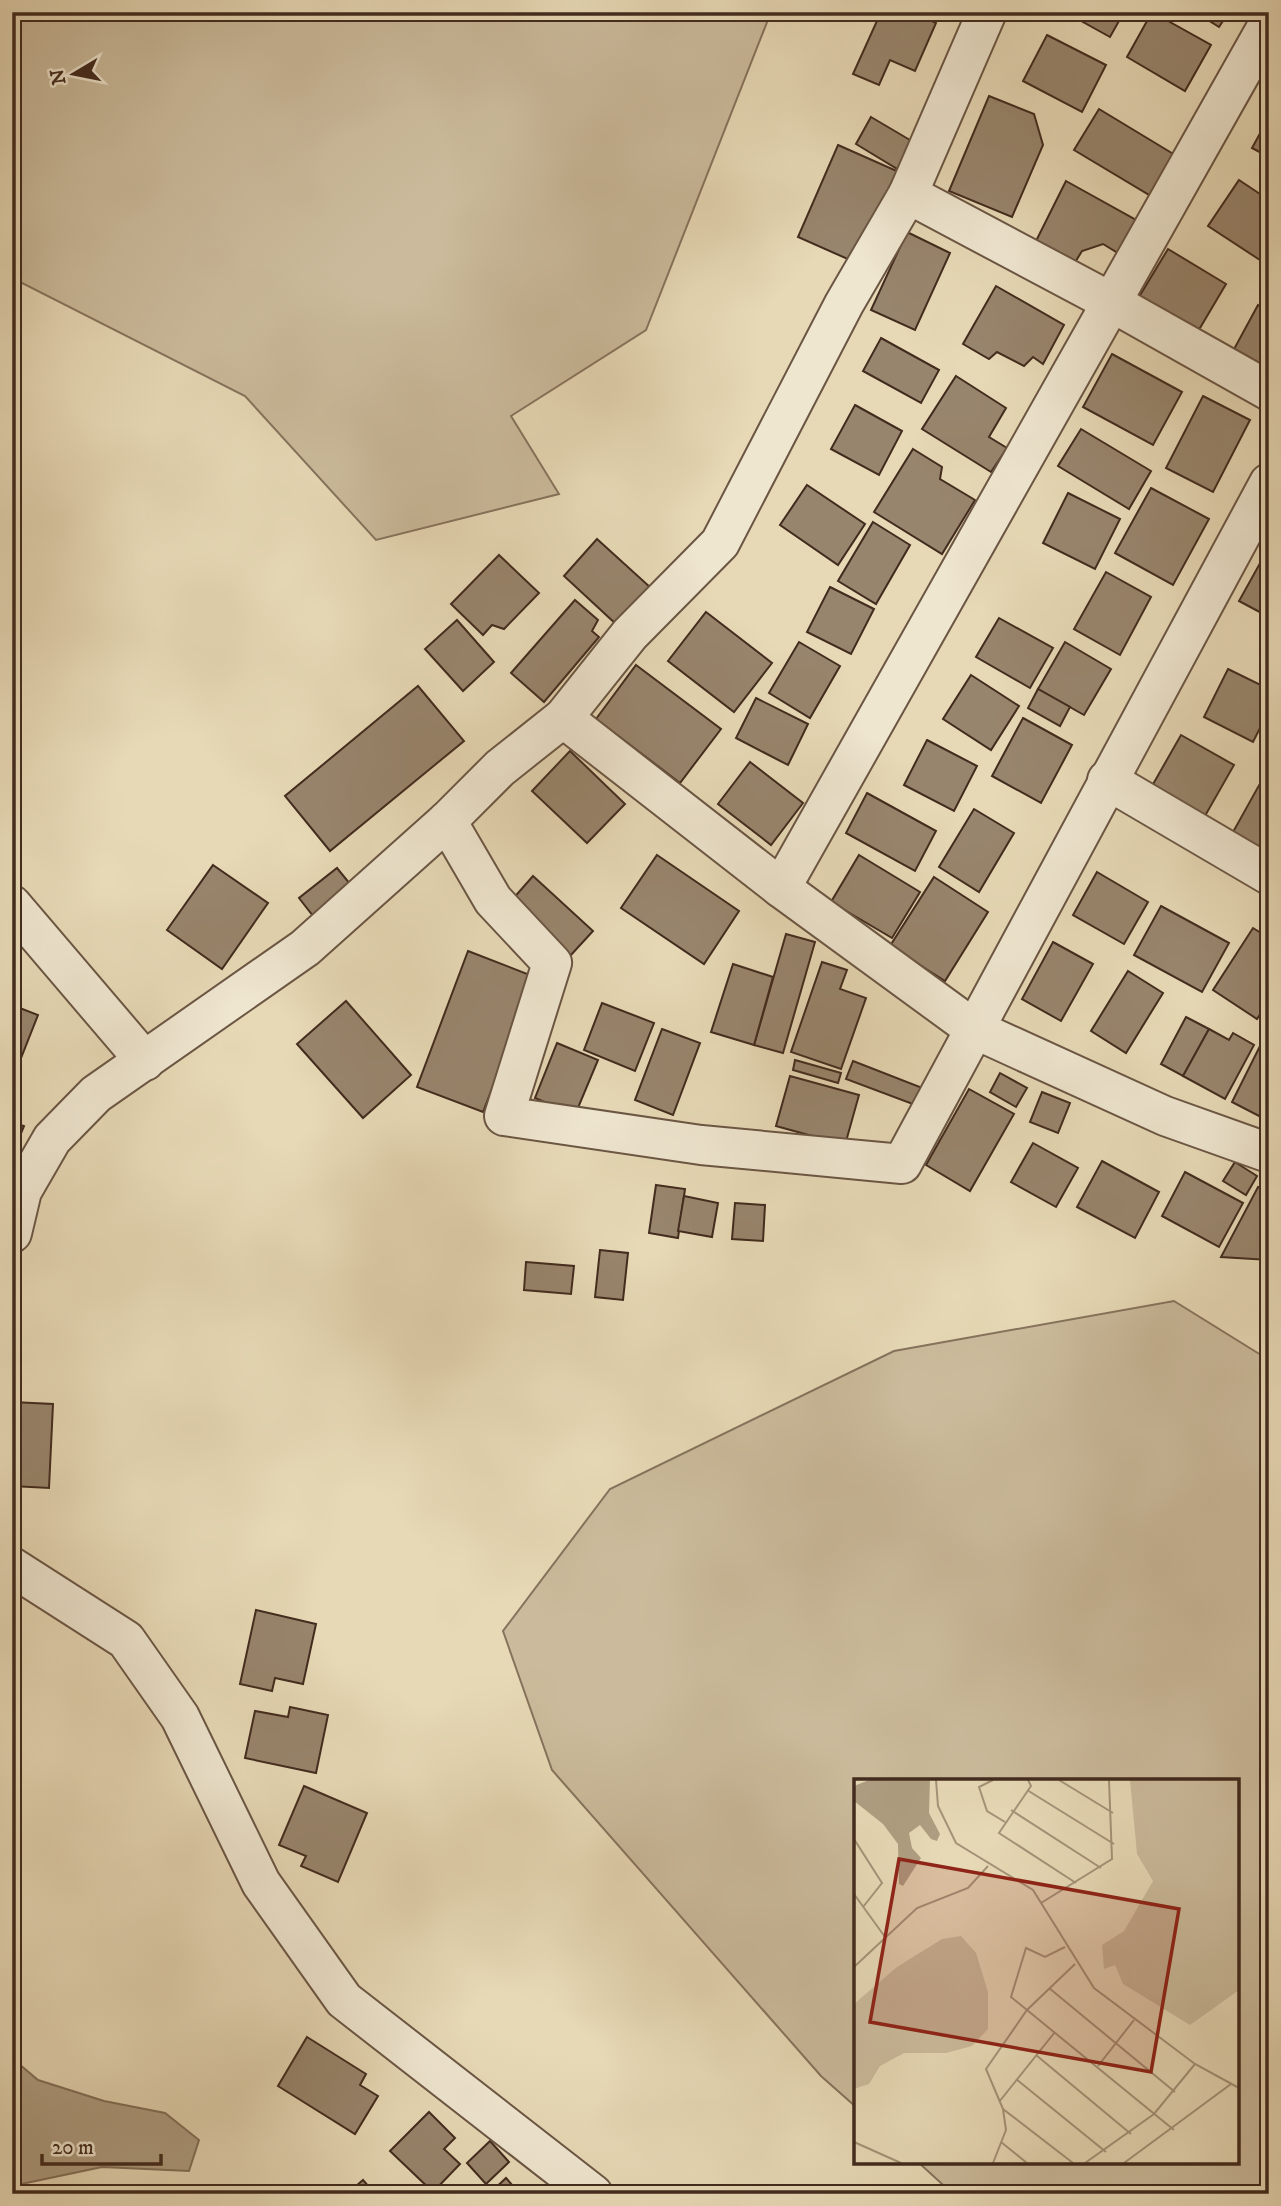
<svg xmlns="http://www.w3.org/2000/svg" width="1281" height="2206" font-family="'IM FELL DW Pica',serif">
  <rect width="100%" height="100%" fill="#e7d9b6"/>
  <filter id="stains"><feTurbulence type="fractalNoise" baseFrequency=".00286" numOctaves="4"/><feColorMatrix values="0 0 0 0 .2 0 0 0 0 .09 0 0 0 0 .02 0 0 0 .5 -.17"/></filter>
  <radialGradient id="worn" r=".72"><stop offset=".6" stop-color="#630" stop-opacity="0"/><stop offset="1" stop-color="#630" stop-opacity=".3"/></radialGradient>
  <g fill="#cbbb9c" stroke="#86735d" stroke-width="2">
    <polygon points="12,12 771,12 646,330 511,416 559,494 376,540 245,396 12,278"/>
    <polygon points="1174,1301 1269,1360 1269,2194 953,2194 918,2162 1237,2162 1237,1781 856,1781 856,2107 821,2076 552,1770 503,1631 610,1489 894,1351"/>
  </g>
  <polygon fill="#af9e82" stroke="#83705a" stroke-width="2" points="12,2058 38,2080 104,2101 165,2113 199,2140 189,2171 102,2167 12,2186"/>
  <g fill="#98856d" stroke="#422b1e" stroke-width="2">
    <polygon points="881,12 913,12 936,23 915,71 890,60 879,85 853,74"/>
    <polygon points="1065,12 1124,12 1110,37"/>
    <polygon points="1152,12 1211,45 1185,91 1127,57"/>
    <polygon points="1195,12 1229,12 1219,27"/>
    <polygon points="1047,35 1106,65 1082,112 1023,81"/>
    <polygon points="989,96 1034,114 1043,145 1012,217 949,191"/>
    <polygon points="1099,109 1180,158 1156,199 1074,150"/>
    <polygon points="871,117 915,143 899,170 856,144"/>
    <polygon points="1269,117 1269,157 1252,148"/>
    <polygon points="838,145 899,172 859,264 798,237"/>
    <polygon points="1239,180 1269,200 1269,260 1266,264 1208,226"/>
    <polygon points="1066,181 1136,220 1118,253 1103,244 1082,251 1074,264 1035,243"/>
    <polygon points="907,232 950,253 915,330 871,310"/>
    <polygon points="1168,249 1226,284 1197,333 1139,297"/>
    <polygon points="996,286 1064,325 1043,364 1033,357 1024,366 997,352 989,359 963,344"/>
    <polygon points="1258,305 1269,312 1269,371 1233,351"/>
    <polygon points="881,338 939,370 921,403 863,371"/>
    <polygon points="1112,354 1182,392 1153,445 1083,407"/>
    <polygon points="956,376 1006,408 989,437 1007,448 991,472 922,429"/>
    <polygon points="1203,396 1250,420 1213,492 1166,468"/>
    <polygon points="855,405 902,431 879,475 831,449"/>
    <polygon points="1081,429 1151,471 1129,509 1058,466"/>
    <polygon points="913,449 942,467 940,479 975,500 942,554 874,512"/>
    <polygon points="807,485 865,524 838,565 780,525"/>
    <polygon points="1151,488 1209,519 1173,585 1115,553"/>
    <polygon points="1068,493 1120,519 1095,569 1043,543"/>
    <polygon points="873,522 910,545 876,604 838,581"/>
    <polygon points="597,539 651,588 617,625 564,576"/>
    <polygon points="1269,547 1269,617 1239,601"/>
    <polygon points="499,555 539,593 504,629 492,625 483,635 451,604"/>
    <polygon points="1106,572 1151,597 1120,655 1074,629"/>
    <polygon points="830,587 874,609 851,654 807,632"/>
    <polygon points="575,600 598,620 592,631 599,637 544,702 511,673"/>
    <polygon points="706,612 772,663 734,712 668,661"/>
    <polygon points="999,618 1053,648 1030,688 976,657"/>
    <polygon points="457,620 494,662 463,691 425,649"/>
    <polygon points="799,642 840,666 810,718 769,693"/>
    <polygon points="1065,642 1111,669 1084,715 1038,689"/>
    <polygon points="636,665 721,729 680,783 596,719"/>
    <polygon points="1228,669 1269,689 1269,710 1253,742 1204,717"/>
    <polygon points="971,675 1019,706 991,750 943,719"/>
    <polygon points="418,686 464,741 330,851 285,796"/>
    <polygon points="1038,689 1070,707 1060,726 1028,708"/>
    <polygon points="756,698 808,724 788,765 736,738"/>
    <polygon points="1023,718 1072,745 1041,803 992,776"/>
    <polygon points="1181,735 1234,765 1201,823 1148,793"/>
    <polygon points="927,740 977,766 954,811 904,785"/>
    <polygon points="570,751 625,804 587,843 532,791"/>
    <polygon points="750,762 803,803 771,845 718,804"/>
    <polygon points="1267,771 1269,772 1269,852 1233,832"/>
    <polygon points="867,793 936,831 915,871 846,833"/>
    <polygon points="974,809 1014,833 979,892 939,867"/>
    <polygon points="657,855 739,911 704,964 621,908"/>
    <polygon points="859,855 920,892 892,938 831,902"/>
    <polygon points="213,865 268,903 222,969 167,930"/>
    <polygon points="337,868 355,890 317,921 299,898"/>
    <polygon points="1097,872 1148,902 1124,944 1073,915"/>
    <polygon points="533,876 593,931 570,956 511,901"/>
    <polygon points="934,877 988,912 945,981 890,946"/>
    <polygon points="1161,906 1229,943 1202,992 1134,955"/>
    <polygon points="1253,928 1269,938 1269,1001 1257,1019 1213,990"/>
    <polygon points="786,934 815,942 783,1053 754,1045"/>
    <polygon points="1053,942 1093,964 1061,1021 1022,999"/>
    <polygon points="468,951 535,977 483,1112 417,1087"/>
    <polygon points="822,962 847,970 840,989 866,998 841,1069 791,1052"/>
    <polygon points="733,964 773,977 754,1045 711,1032"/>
    <polygon points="1128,971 1163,993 1126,1053 1091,1031"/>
    <polygon points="346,1001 411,1075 363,1118 297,1044"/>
    <polygon points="602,1003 654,1023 635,1071 584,1050"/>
    <polygon points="12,1005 38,1015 12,1081"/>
    <polygon points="1186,1017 1209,1029 1183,1076 1161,1064"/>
    <polygon points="662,1029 700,1043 673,1115 635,1100"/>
    <polygon points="1209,1029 1229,1040 1233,1033 1254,1045 1225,1099 1183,1076"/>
    <polygon points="557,1043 598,1060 575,1115 535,1098"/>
    <polygon points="1260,1046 1269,1050 1269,1109 1261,1117 1232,1102"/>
    <polygon points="795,1060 841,1073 838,1083 793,1070"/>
    <polygon points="853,1061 925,1089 918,1106 846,1079"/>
    <polygon points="1000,1073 1027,1088 1016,1107 990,1092"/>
    <polygon points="790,1076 859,1095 845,1145 776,1126"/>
    <polygon points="969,1089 1014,1114 970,1191 926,1165"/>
    <polygon points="1042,1092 1070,1103 1058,1133 1030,1122"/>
    <polygon points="12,1122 24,1126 17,1143 12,1141"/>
    <polygon points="1033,1143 1078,1168 1056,1207 1011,1182"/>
    <polygon points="1102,1161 1159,1192 1135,1238 1077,1207"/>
    <polygon points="1235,1162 1257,1176 1246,1195 1223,1181"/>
    <polygon points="1185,1172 1243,1203 1219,1247 1162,1216"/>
    <polygon points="656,1185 685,1189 678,1238 649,1233"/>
    <polygon points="1258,1187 1269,1193 1269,1260 1221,1257"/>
    <polygon points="684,1196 718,1203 712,1237 678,1231"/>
    <polygon points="735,1203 765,1205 763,1241 732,1239"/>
    <polygon points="600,1250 628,1253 623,1300 595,1297"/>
    <polygon points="526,1262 574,1266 571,1294 524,1290"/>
    <polygon points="12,1402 53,1404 49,1488 12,1486"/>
    <polygon points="256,1610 316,1624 303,1684 275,1678 272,1691 240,1684"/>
    <polygon points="290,1707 328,1715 316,1773 245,1758 255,1711 288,1717"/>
    <polygon points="304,1786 367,1813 338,1882 301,1866 306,1856 279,1845"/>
    <polygon points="307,2037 366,2074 360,2085 378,2096 355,2134 278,2086"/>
    <polygon points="429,2112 455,2138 444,2149 460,2164 433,2192 390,2151"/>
    <polygon points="490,2141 509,2162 486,2184 467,2163"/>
    <polygon points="506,2178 520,2194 489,2194"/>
    <polygon points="363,2180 375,2194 347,2194"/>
  </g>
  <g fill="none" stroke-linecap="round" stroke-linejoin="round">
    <defs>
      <g id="minor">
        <polyline points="908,194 1111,302 1269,391"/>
        <polyline points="563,718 781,888 974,1029 1165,1116 1269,1153"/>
        <polyline points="1107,780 1269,875"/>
        <polyline points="447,821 493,900 552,963 504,1116 701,1145 902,1164 1269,483"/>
        <polyline points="781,888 1269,23"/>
        <polyline points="12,905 145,1061"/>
        <polyline points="12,1233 22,1191 52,1139 96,1094 305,948 447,821 500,768 563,718 630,634 720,543 844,304 908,194 987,12"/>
        <polyline points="12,1567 126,1640 180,1717 261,1883 344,2000 593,2194"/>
      </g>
    </defs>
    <use href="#minor" stroke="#6b5644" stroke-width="42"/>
    <use href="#minor" stroke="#efe6d0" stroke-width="38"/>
  </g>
  <g transform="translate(854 1779)">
    <rect width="385" height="385" fill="#e7d9b6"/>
    <path d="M276 1H385V211L336 246 269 205 261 186 250 190 248 166 270 152 299 102 283 75ZM107 157 122 174 134 213V250L118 267 92 274H50L26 287 15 305 0 310V225L43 188 88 160Z" fill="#cbbb9c"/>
    <path d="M15 1H76L75 34 86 55 83 62 77 60 66 46 55 54 58 69 67 79 49 107 45 105 44 65 29 45 0 22V7Z" fill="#af9e82"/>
    <path fill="none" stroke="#a59379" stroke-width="2" d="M82 1 84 27 102 64 179 111 240 209 341 285 385 309M139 1 125 8 133 32 151 43M174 1 177 7 145 54 222 104M205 1 259 34M173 11 260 65M157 31 247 89M0 60 28 104 9 128M0 115 31 158M187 124 258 80 255 1M211 168 191 178 172 169 157 218 320 351M0 188 63 129 114 109 134 87M195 209 321 313M182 276 277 355M244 287 280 241M162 300 252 373M145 323 201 253M0 363 47 384M147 363 173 384M139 384 152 351 149 330M219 384 149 330 132 290 173 231 221 185M231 384 300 335 341 285M270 384 377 305"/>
    <path fill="#8f2418" fill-opacity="0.15" stroke="#8f2418" stroke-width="3.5" d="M45 80 325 130 297 293 16 243Z"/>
    <rect width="385" height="385" fill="none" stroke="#422b1e" stroke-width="3.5"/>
  </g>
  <rect width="1281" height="2206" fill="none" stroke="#e7d9b6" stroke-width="42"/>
  <rect x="14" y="14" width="1253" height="2178" fill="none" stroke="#422b1e" stroke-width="3.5"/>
  <rect x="21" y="21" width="1239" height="2164" fill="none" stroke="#422b1e" stroke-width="2"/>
  <g transform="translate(74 74) rotate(260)" stroke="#efe6d0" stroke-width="5" paint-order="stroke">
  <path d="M0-5L12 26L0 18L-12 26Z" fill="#422b1e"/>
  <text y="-10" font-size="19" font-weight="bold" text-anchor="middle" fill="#422b1e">N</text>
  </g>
  <path d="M42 2154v10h119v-10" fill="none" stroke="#422b1e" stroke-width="3.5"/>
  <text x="52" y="2154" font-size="21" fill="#422b1e" stroke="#efe6d0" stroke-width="5" paint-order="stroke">20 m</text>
  <rect width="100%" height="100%" filter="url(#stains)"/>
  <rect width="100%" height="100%" fill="url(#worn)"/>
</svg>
